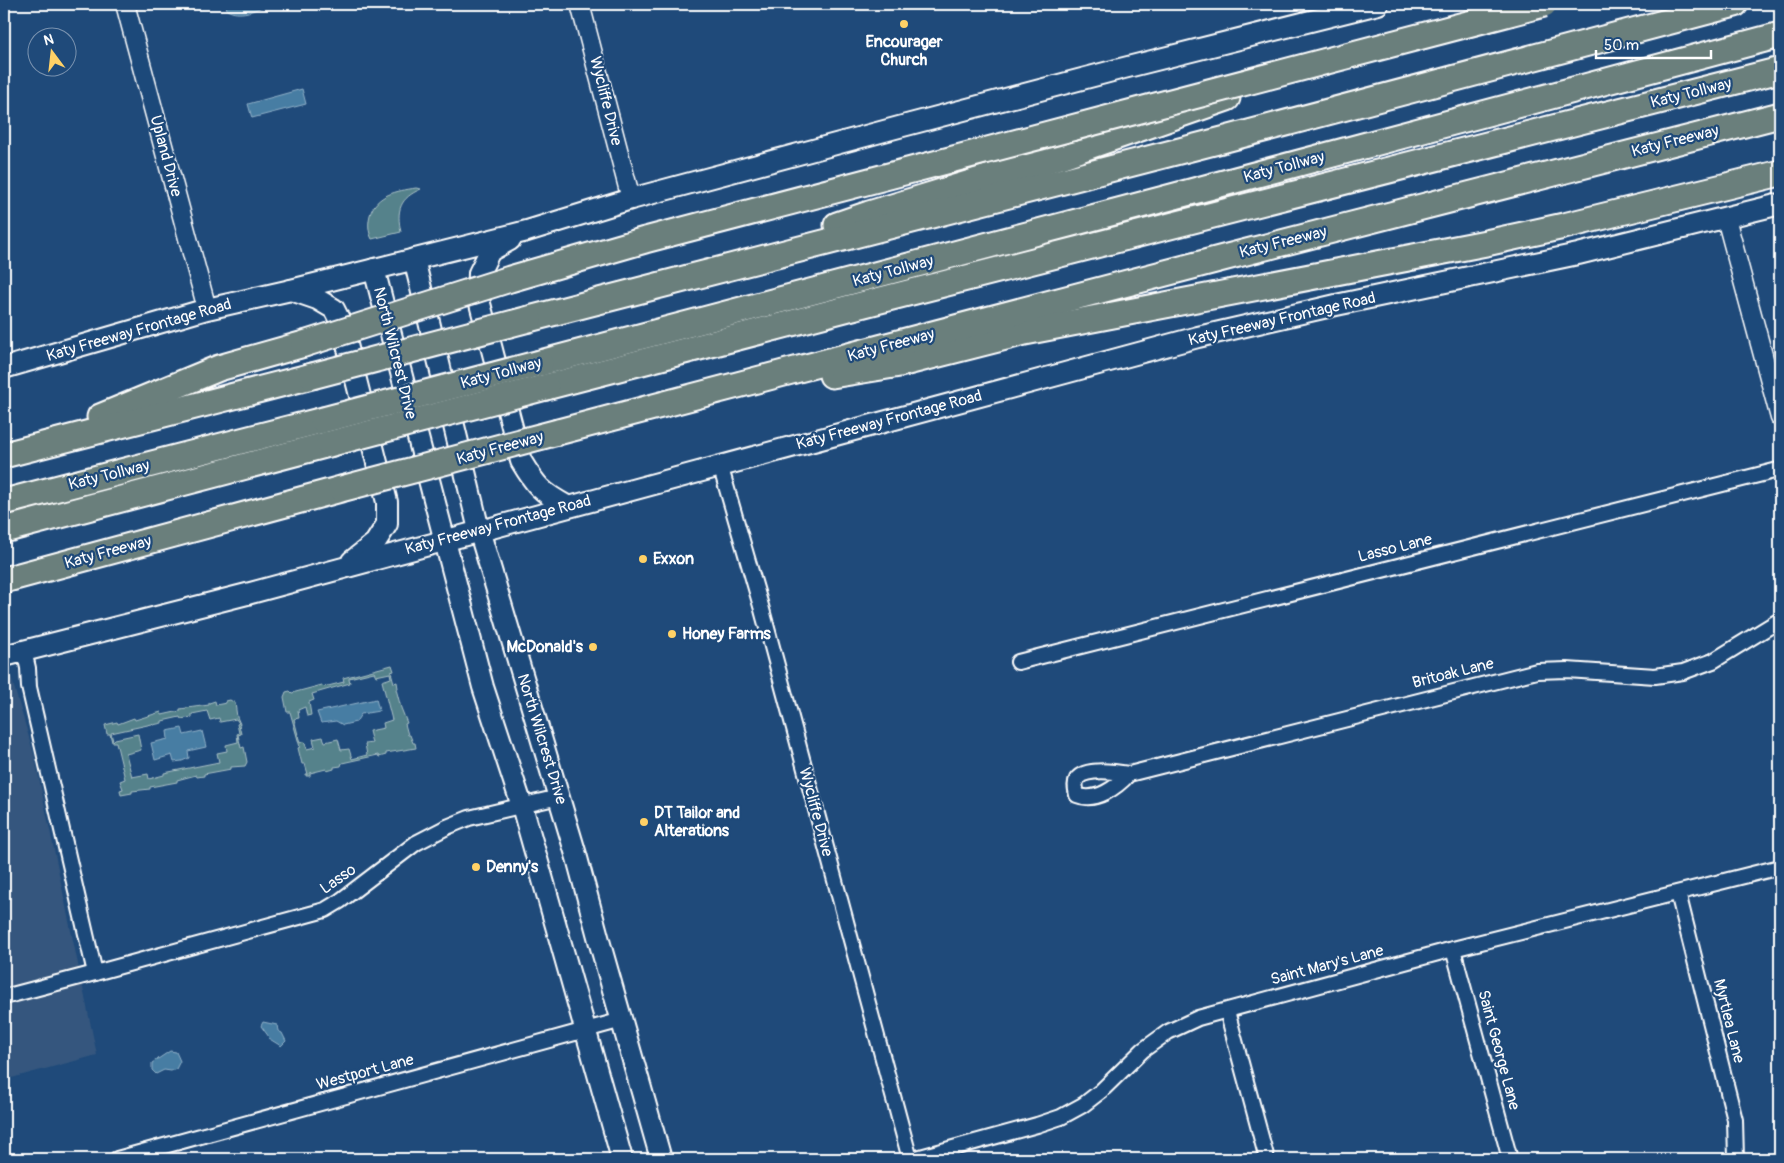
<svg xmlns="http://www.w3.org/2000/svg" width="1784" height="1163" font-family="Pangolin,sans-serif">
  <rect width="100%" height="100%" fill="#1f4a7a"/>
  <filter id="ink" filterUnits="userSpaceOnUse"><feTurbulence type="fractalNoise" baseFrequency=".02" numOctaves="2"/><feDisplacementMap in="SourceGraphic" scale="10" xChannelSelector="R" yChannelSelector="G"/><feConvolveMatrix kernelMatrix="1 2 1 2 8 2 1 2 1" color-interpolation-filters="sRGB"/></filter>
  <g filter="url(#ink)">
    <polygon fill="#35577e" points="11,677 34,754 97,1055 4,1080 4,679"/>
    <g fill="#54828b" stroke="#aac0c5" fill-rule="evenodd">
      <path d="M416 188 421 189C400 198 396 210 401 232L372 239C368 231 368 223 370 215 376 194 397 191 416 188Z"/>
      <path d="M392 665 394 671 391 672 394 683 397 682 398 688 396 689 401 708 407 723 405 724 408 735H410L413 743H415L416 748 386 753V755L379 757 378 755 342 763 341 766 334 767V769L327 771 326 769 310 773V776H306V774H308L305 764H302L298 748 300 747 290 712H287L284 697 286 692 290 691 292 693 322 685 324 687 344 682 343 678ZM374 672 376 676 390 673 391 678 382 681 392 720 383 723 384 728 369 731 372 743 365 744 367 755 352 759 349 749 341 750 338 739 325 742 323 737 313 739 315 747 307 749 304 741 300 743 294 719 299 718 298 710 305 707 307 716 311 715 309 702 314 700 312 694 350 683 349 678Z"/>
      <path d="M230 700 235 703 237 717 240 724 239 725 241 734 238 735 241 748 244 747 247 762 245 766 231 767V769L204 774V776L197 777 196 775 177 780V782L150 787V789L132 791V793L121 795 120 790 123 789 120 781 125 779 116 742H112L110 734H107L105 725 117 722 118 724 134 718 135 720 161 712 162 715 180 711V709L209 705V703L215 701 216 705 226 703V701ZM207 711 210 720 219 718 220 722 236 719 239 723 237 724 239 733 237 734 238 742 226 745 227 751 217 753 219 762 164 773V775L149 779 148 774 132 777 126 754 141 750 138 734 115 739 113 741 111 733 152 724 153 725 162 723V721L180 717 181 719 192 717V714Z"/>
    </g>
    <g fill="#477da3" stroke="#91b1c8">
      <path d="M226 4H267C255 11 239 17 227 10Z"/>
      <polygon points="302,89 306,104 252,118 248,104"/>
      <polygon points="376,699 379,711 361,714 356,722 343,725 336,721 321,723 317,712"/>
      <polygon points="182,728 184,735 202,731 206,747 188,751 189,758 182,761 174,762 172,755 155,760 151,743 168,739 167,731"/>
      <polygon points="263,1022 277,1025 278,1031 282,1033 286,1041 281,1046 268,1038 269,1037 261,1026"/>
      <polygon points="170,1051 176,1052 180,1061 176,1069 171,1071 164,1070 156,1074 152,1070 152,1063"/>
    </g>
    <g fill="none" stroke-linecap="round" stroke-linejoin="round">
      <defs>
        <g id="minor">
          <polyline points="720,465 761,606 910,1159"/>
          <polyline points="1018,662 1778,470 1780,471"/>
          <path d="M1129 774C1117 787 1096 803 1077 795 1076 790 1074 784 1077 779 1085 767 1118 772 1129 774L1537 671 1567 670 1655 676 1683 672 1713 661 1780 620"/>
          <polyline points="1678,893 1735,1120 1736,1159"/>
          <polyline points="1453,949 1510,1159"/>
          <polyline points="95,973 325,910 340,901 416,843 447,827 469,818 559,797"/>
          <polyline points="4,997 95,973 29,687 28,668 24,651"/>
          <polyline points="1227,1011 1267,1159"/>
          <polyline points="117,1159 622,1020"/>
          <polyline points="913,1159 1037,1125 1061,1117 1083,1105 1101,1091 1143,1050 1168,1032 1198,1018 1453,949 1780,867"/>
        </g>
        <g id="tertiary">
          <polyline points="125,4 207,309"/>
          <polyline points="580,4 631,199"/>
          <polyline points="1726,218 1780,418"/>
        </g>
        <g id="secondary">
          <path d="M510 240 490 251 479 273 478 296 521 461C536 486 541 492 567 506"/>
          <polyline points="414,259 479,530 577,858 600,944 661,1159"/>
          <polyline points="374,269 483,687 522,806 622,1159"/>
          <polyline points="291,290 317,299 334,309 342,325 387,502 387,524 375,543 352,561"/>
          <polyline points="4,368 207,309 291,290 527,231 631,199 899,127 1120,69 1378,4"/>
          <polyline points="4,656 247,594 1198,337 1336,305 1578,254 1780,204"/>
        </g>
        <g id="motorway">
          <polyline points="837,225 869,214 1060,156 1227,98"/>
          <polyline points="529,319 1222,140 1735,4"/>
          <polyline points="540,363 1160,200 1780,35"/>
          <polyline points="832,375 900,364 1025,332 1486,243 1564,226 1780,173"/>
          <polyline points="546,387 857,306 1780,70"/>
          <polyline points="100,417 219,368 304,344"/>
          <polyline points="558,432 1227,257 1780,115"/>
          <polyline points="4,455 312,376"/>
          <polyline points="4,502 323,420"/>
          <polyline points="4,530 329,444"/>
          <polyline points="4,580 341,489"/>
        </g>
      </defs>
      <use href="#minor" stroke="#fff" stroke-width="18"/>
      <use href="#tertiary" stroke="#fff" stroke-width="21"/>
      <use href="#secondary" stroke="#fff" stroke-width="24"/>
      <use href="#motorway" stroke="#fff" stroke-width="29"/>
      <use href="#minor" stroke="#1f4a7a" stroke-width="14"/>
      <use href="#tertiary" stroke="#1f4a7a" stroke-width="18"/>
      <use href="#secondary" stroke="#1f4a7a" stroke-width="20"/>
      <use href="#motorway" stroke="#6a7f7c" stroke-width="25"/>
      <defs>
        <g id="motorway-bridge">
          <polyline points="304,344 510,279 645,240 1544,4"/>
          <polyline points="312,376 529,319"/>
          <polyline points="323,420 540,363"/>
          <polyline points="329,444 546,387"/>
          <polyline points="341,489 558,432"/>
        </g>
      </defs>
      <use href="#motorway-bridge" stroke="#fff" stroke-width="29" stroke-linecap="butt"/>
      <use href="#motorway-bridge" stroke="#6a7f7c" stroke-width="25"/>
    </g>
  </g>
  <g fill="#ffd166" stroke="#1f4a7a" stroke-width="2">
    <circle cx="904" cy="24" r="5"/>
    <circle cx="643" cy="559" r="5"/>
    <circle cx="672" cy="634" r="5"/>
    <circle cx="593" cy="647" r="5"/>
    <circle cx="644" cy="822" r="5"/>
    <circle cx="476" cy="867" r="5"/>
  </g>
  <g text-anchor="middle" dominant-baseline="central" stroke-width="4.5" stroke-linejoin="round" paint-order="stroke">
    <g font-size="16" font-weight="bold" fill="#fff" stroke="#1f4a7a" text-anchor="start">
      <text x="904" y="42" text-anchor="middle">Encourager<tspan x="904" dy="18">Church</tspan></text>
      <text x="653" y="559">Exxon</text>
      <text x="682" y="634">Honey Farms</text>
      <text x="583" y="647" text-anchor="end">McDonald's</text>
      <text x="654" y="813">DT Tailor and<tspan x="654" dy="18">Alterations</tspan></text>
      <text x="486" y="867">Denny's</text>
    </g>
    <g font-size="16" fill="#fff" stroke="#1f4a7a">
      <text transform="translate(1691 93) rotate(-14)">Katy Tollway</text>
      <text transform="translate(606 101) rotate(76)">Wycliffe Drive</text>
      <text transform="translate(1675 141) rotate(-14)">Katy Freeway</text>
      <text transform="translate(166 156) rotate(75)">Upland Drive</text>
      <text transform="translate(1284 167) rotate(-15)">Katy Tollway</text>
      <text transform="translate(1283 242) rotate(-14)">Katy Freeway</text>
      <text transform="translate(893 271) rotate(-15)">Katy Tollway</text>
      <text transform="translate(1282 319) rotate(-13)">Katy Freeway Frontage Road</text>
      <text transform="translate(139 330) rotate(-16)">Katy Freeway Frontage Road</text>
      <text transform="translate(891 345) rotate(-15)">Katy Freeway</text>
      <text transform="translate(395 353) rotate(76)">North Wilcrest Drive</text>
      <text transform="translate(501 373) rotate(-15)">Katy Tollway</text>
      <text transform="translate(889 420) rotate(-15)">Katy Freeway Frontage Road</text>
      <text transform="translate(500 448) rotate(-15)">Katy Freeway</text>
      <text transform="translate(109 475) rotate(-14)">Katy Tollway</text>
      <text transform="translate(498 525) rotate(-15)">Katy Freeway Frontage Road</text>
      <text transform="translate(1395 548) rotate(-14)">Lasso Lane</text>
      <text transform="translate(108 552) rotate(-15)">Katy Freeway</text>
      <text transform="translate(1453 673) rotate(-14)">Britoak Lane</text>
      <text transform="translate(542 739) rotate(73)">North Wilcrest Drive</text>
      <text transform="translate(816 812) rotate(75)">Wycliffe Drive</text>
      <text transform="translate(338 879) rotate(-35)">Lasso</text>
      <text transform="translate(1327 965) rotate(-15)">Saint Mary's Lane</text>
      <text transform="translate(1729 1021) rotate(76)">Myrtlea Lane</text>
      <text transform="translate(1499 1050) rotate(75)">Saint George Lane</text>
      <text transform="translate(365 1072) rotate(-15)">Westport Lane</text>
    </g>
  </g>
  <rect width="1784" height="1163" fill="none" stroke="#1f4a7a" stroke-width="20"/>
  <rect x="10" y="10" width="1764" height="1143" fill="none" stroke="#fff" stroke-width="2" filter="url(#ink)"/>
  <g transform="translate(52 52) rotate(345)"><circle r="24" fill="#1f4a7a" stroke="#7992af"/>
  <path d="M0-4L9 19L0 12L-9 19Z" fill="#ffd166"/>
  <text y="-8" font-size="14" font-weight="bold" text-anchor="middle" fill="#ffffff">N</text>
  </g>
  <path d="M1596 50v8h115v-8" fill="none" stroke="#ffffff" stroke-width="2.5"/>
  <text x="1604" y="50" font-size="15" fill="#ffffff" stroke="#1f4a7a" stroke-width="4" paint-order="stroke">50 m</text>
</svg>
